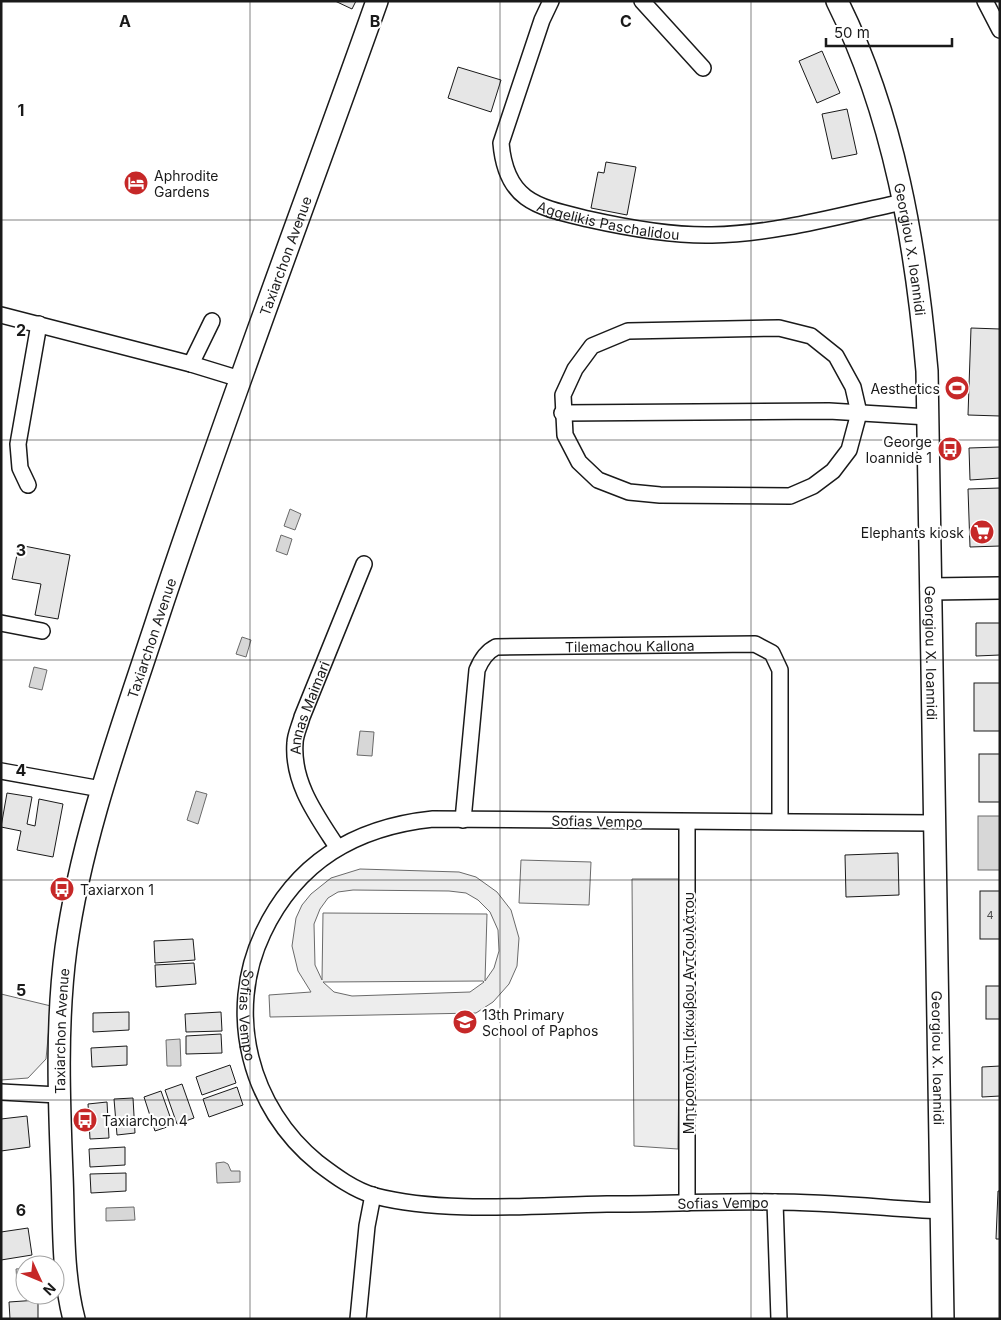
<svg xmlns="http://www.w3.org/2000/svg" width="1001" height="1320" font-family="Inter,sans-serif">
  <rect width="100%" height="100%" fill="#fff"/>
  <g fill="#ededed" stroke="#6a6a6a" fill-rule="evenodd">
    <polygon points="521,860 591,862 589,905 519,903"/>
    <path d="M360 869 459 872 476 877 497 892 511 910 519 938 517 966 509 984 493 1002 476 1013 270 1017 269 995 311 992 298 971 292 946 296 918 302 905 311 894 331 878ZM353 890 449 891 466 893 478 900 490 912 498 930 499 951 494 968 485 981 487 914 323 913 322 980 315 965 314 924 320 909 328 898 338 892ZM323 982 483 981 484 982 470 992 352 996 334 992Z"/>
    <polygon points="632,879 681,879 678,1149 634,1146"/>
    <polygon points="1,994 51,1006 46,1059 28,1078 1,1080"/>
  </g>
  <g fill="#d7d7d7" stroke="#6a6a6a">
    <polygon points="290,509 301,514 295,530 284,526"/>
    <polygon points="281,535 292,539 287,555 276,551"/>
    <polygon points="242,637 251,640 246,657 236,654"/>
    <polygon points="34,667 47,670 42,690 29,687"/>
    <polygon points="360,731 374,732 372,756 357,755"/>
    <polygon points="196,791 207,794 198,824 187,820"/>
    <rect x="978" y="816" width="22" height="54"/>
    <polygon points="180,1039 181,1066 167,1066 166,1040"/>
    <polygon points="224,1162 228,1164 231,1171 240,1171 240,1182 217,1183 216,1163"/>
    <polygon points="134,1207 135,1220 106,1221 106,1208"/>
    <polygon points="25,1268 25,1281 17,1282 16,1269"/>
  </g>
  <g fill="#e6e6e6" stroke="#1a1a1a">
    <polygon points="335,1 356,1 352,9"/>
    <polygon points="822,51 840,93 817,103 799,61"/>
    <polygon points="458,67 501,80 491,112 448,98"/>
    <polygon points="847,109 857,154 832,159 822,114"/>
    <polygon points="606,162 636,167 627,215 591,208 598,172 604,173"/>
    <polygon points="971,328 1000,329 1000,416 968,415"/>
    <polygon points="1000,447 1000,478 970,480 969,448"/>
    <polygon points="1000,488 1000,546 970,547 968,489"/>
    <polygon points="19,545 70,555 58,619 35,615 41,584 12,579"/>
    <polygon points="976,623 1000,623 1000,655 976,656"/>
    <rect x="974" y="683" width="26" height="48"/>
    <rect x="979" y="754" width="21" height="48"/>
    <polygon points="7,793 32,797 27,824 35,826 39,799 63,804 53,857 17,850 21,831 1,827"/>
    <polygon points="898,853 899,895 846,897 845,855"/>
    <rect x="980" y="891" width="20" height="48"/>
    <polygon points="193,939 195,960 155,963 154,941"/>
    <polygon points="194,963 196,984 156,987 155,965"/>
    <rect x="986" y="986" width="14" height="33"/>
    <polygon points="129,1012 129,1030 93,1032 93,1013"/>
    <polygon points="221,1012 222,1031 186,1032 185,1014"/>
    <polygon points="221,1034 222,1053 186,1054 186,1036"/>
    <polygon points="127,1046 127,1065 92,1067 91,1048"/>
    <polygon points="230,1065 236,1083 202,1095 196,1077"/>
    <polygon points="1000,1066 1000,1096 982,1097 982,1067"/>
    <polygon points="182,1084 194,1118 177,1124 165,1090"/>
    <polygon points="237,1087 243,1105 209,1117 203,1099"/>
    <polygon points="161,1091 173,1125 155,1131 144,1097"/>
    <polygon points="133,1098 135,1133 117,1135 114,1099"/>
    <polygon points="107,1102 109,1138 90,1139 88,1104"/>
    <polygon points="27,1116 30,1147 1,1151 1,1119"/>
    <polygon points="125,1147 125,1165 90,1167 89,1149"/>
    <polygon points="126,1173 126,1191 91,1193 90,1174"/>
    <polygon points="998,1191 1000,1191 1000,1239 996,1239"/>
    <polygon points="28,1228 32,1255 1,1260 1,1232"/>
    <polygon points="38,1300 38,1319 10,1319 9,1302"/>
  </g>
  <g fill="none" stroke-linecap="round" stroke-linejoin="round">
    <defs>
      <g id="street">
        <path id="s1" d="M551 1 542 20 501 143C506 202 538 207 588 219 628 228 671 236 712 235 776 234 841 215 903 202"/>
        <polyline points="642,1 703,68"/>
        <polyline points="985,1 1000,30"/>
        <polyline points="1,315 191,364 240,379"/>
        <polygon points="779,328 811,336 836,356 853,387 859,413 849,450 833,471 813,486 790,496 660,495 629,492 598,480 579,462 565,435 563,395 575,369 592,346 628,331"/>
        <polyline points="191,364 212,321"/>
        <polyline points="562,413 829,411 928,417"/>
        <polyline points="28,485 20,468 18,444 39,324"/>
        <polyline points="1,623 42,631"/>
        <polyline points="1,771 101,789"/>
        <path id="s2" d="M463 820 477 670C481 660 486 652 496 647L755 644 772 653 780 670V821"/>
        <path id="s3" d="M934 823 433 819C356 827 297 861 263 933 225 1013 250 1108 318 1163 335 1176 354 1190 375 1196 444 1214 535 1205 607 1204 663 1204 718 1201 773 1202 829 1202 884 1208 939 1211"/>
        <path id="s4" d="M337 847C317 816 292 783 295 743 295 735 300 725 302 717L364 564"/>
        <polyline points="1,1092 58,1095"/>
        <polyline points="775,1202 779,1319"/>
        <polyline points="687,1203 687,823"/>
        <polyline points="358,1319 367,1226 373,1195"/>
      </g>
      <g id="secondary">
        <path id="s5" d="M837 1C894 115 916 245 927 371L943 1319"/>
        <polyline points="931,589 1000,588"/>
        <path id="s6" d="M74 1319C62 1273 64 1222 62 1175 59 1100 56 1023 66 948 82 832 124 722 160 611 228 406 305 204 377 1"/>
      </g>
    </defs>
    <use href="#street" stroke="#1a1a1a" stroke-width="18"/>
    <use href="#secondary" stroke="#1a1a1a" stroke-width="24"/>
    <use href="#street" stroke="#fff" stroke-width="15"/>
    <use href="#secondary" stroke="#fff" stroke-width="21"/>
  </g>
  <path fill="none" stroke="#1a1a1a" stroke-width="1" stroke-opacity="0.55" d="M250 1V1319M500 1V1319M751 1V1319M1 220H1000M1 440H1000M1 660H1000M1 880H1000M1 1100H1000"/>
  <defs>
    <symbol id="hotel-disc" viewBox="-11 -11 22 22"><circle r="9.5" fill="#c62828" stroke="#fff"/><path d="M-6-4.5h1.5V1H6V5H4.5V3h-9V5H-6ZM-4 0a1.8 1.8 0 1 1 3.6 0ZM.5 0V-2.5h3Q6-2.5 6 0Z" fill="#fff"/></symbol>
    <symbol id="stadium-disc" viewBox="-11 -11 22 22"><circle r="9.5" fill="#c62828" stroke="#fff"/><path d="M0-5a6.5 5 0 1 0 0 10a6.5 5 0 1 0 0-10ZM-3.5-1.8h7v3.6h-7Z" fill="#fff"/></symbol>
    <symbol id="bus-disc" viewBox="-11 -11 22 22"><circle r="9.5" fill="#c62828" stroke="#fff"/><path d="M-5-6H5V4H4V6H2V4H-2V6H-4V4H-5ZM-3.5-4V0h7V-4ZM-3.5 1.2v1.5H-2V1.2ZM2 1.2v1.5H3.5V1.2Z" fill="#fff"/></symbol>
    <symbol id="supermarket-disc" viewBox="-11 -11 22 22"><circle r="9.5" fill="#c62828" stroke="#fff"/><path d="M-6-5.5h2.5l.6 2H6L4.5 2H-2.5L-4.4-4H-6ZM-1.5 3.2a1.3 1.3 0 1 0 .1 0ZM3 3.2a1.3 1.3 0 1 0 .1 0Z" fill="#fff"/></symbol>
    <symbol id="school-disc" viewBox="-11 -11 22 22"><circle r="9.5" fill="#c62828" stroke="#fff"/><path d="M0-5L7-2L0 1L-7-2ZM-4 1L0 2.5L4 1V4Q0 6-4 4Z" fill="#fff"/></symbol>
  </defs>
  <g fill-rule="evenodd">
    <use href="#hotel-disc" x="122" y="169" width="28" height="28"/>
    <use href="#stadium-disc" x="943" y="374" width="28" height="28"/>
    <use href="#bus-disc" x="936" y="435" width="28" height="28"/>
    <use href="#supermarket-disc" x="968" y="518" width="28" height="28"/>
    <use href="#bus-disc" x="48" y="875" width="28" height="28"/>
    <use href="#school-disc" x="451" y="1008" width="28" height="28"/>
    <use href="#bus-disc" x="71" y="1106" width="28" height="28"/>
  </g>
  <g text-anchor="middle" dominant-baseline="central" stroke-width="4" stroke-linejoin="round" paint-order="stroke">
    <g font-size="11" fill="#4d4d4d">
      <text x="990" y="915">4</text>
    </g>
    <g font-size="14" fill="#1a1a1a" stroke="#fff" text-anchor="start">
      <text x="154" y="175">Aphrodite<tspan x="154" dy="16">Gardens</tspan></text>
      <text x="940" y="388" text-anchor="end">Aesthetics</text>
      <text x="932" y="441" text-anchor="end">George<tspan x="932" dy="16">Ioannide 1</tspan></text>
      <text x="964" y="532" text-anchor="end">Elephants kiosk</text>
      <text x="80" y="889">Taxiarxon 1</text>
      <text x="482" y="1014">13th Primary<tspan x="482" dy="16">School of Paphos</tspan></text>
      <text x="102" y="1120">Taxiarchon 4</text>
    </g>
    <g font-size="14" fill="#1a1a1a" stroke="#fff">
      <text stroke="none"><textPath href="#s1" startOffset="299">Aggelikis Paschalidou</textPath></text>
      <text stroke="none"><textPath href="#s5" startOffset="260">Georgiou X. Ioannidi</textPath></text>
      <text stroke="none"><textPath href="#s6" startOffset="1099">Taxiarchon Avenue</textPath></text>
      <text stroke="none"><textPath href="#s6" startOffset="694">Taxiarchon Avenue</textPath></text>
      <text stroke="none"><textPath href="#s2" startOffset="315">Tilemachou Kallona</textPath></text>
      <text stroke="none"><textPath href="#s5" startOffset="665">Georgiou X. Ioannidi</textPath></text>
      <text stroke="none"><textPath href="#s4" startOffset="152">Annas Maimari</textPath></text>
      <text transform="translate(597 821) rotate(1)">Sofias Vempo</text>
      <text transform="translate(688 1013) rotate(-90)">Μητροπολίτη Ιάκωβου Αντζουλάτου</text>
      <text stroke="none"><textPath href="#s3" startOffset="801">Sofias Vempo</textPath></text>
      <text stroke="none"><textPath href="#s6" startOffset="289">Taxiarchon Avenue</textPath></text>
      <text stroke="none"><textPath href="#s5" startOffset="1070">Georgiou X. Ioannidi</textPath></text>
      <text stroke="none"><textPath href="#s3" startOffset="1386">Sofias Vempo</textPath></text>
    </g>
  </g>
  <g font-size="16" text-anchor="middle" font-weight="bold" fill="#1a1a1a" stroke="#fff" stroke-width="4" stroke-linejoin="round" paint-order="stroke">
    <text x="125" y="27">A</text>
    <text x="375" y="27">B</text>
    <text x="626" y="27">C</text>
    <text x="21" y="116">1</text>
    <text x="21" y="336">2</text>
    <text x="21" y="556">3</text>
    <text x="21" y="776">4</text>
    <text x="21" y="996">5</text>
    <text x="21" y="1216">6</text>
  </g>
  <rect width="1001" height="1320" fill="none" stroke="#1a1a1a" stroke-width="5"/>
  <g transform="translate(40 1280) rotate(134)"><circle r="24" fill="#ffffff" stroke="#a3a3a3"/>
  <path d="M0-4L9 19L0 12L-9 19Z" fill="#c62828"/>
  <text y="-8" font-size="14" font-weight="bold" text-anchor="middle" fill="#1a1a1a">N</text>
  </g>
  <path d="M826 38v8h126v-8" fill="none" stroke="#1a1a1a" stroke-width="2.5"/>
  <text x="834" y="38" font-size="15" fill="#1a1a1a" stroke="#ffffff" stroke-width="4" paint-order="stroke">50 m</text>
</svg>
